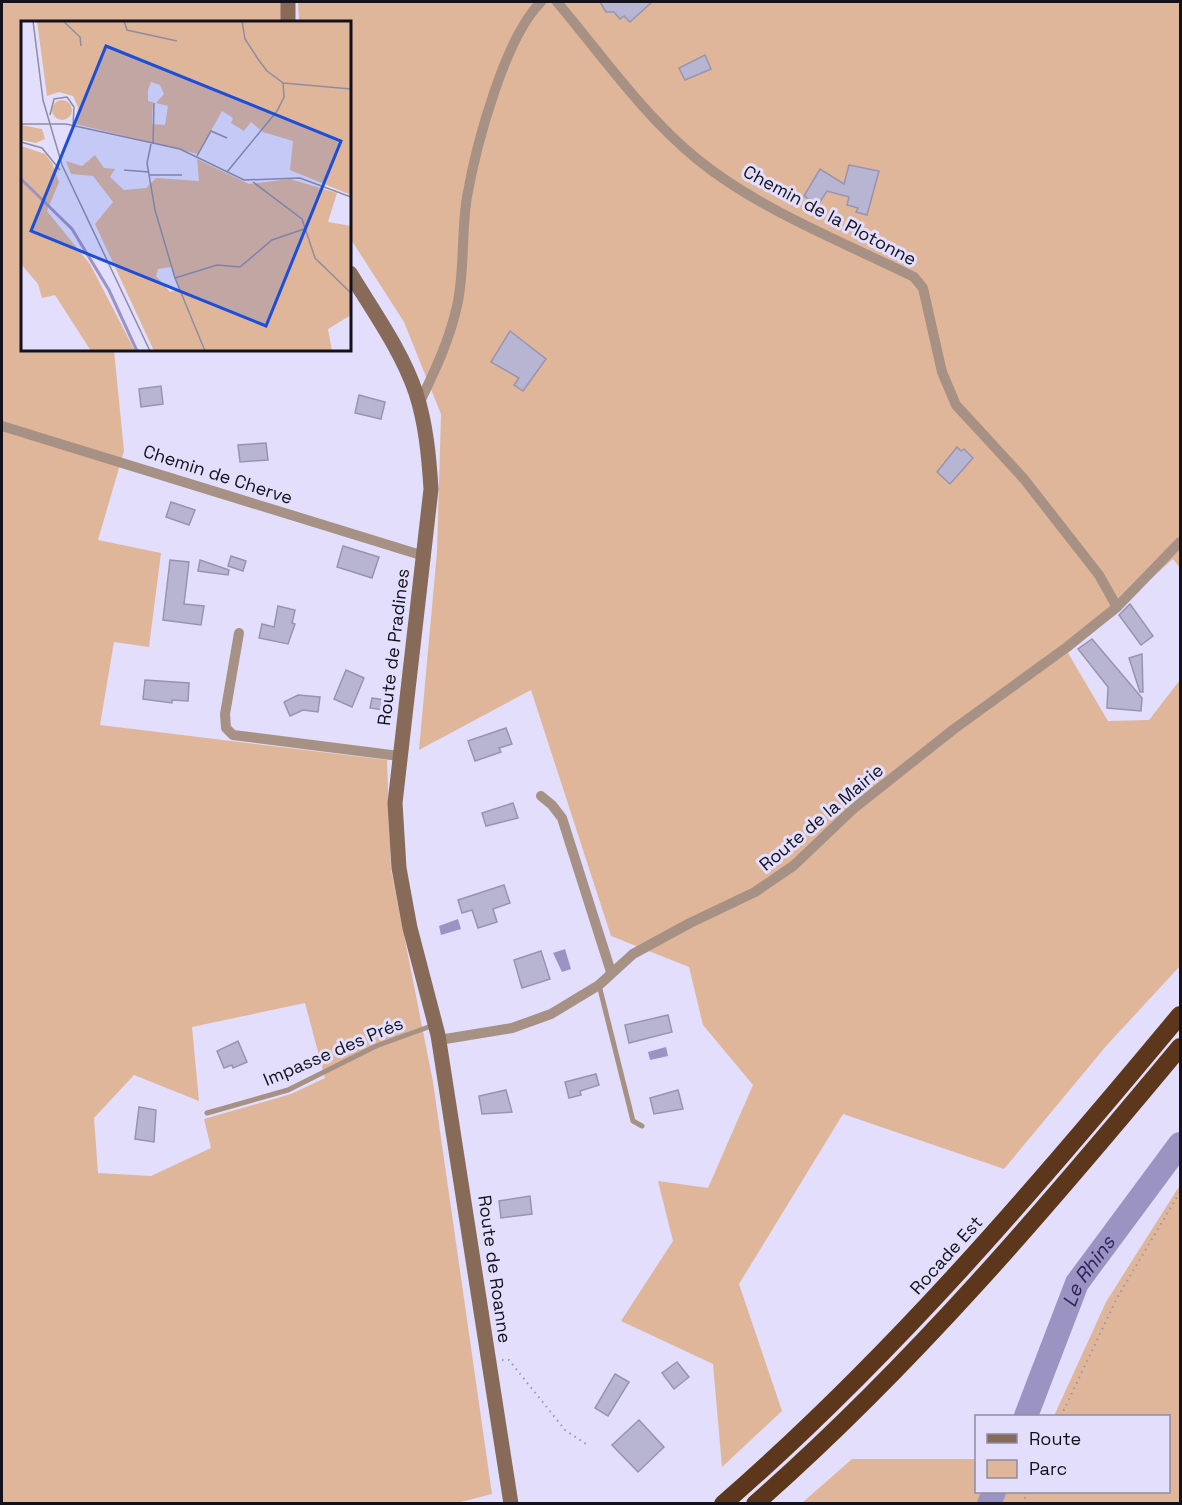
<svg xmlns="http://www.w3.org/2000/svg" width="1182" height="1505" font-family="'Space Grotesk',sans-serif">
  <rect width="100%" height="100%" fill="#e2defc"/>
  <g fill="#e0b69b" fill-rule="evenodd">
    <path d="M2 2H281V22H22V350H114L124 451 98 540 161 553 149 647 114 642 100 725 387 760 391 869 433 1082 492 1494 453 1504 2 1503ZM305 1003 325 1078 291 1094 204 1119 211 1148 151 1176 98 1173 94 1118 134 1075 199 1101 192 1027Z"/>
    <polygon points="298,2 1180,2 1180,568 1173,559 1068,653 1108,721 1149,720 1180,680 1180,966 1107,1045 1004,1169 843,1114 739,1284 782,1411 722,1467 713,1364 621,1321 673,1241 658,1181 708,1188 753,1085 703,1025 689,967 611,936 531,690 419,750 437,552 441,414 404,322 350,238 350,22 299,22"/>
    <polygon points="1180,1185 1180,1503 802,1503 852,1459 976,1459 976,1492 1168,1492 1168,1416 1054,1416 1106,1302"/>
  </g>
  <g fill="#9b94c3">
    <polygon points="458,919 461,929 441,935 439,926"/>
    <polygon points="565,949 571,969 562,972 553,953"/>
    <polygon points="666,1047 668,1056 650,1060 648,1052"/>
  </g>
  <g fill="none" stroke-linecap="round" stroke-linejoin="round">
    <g stroke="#9b94c3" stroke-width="24">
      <path id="s1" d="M1026 1416 1077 1283 1180 1144"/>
      <polyline points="989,1504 994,1492"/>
    </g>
  </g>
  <g fill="#b8b5d2" stroke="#9894b0" stroke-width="1.5">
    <polygon points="600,2 652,2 630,22 624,16 620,19 614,12 606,12"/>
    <polygon points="705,55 711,69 685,80 679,68"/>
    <polygon points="849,165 879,171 867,215 856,212 858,208 847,205 849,197 827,191 818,205 804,196 820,169 844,184"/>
    <polygon points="510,331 546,359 523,391 514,385 519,378 491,362"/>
    <polygon points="161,386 163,404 141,407 139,389"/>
    <polygon points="359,395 385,402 381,419 355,413"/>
    <polygon points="266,443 268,460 240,462 238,445"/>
    <polygon points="957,447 961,451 964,449 973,458 950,484 937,472"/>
    <polygon points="171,502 195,510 189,525 166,517"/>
    <polygon points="343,546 379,557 372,578 337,567"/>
    <polygon points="231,556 246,561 243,571 228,566"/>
    <polygon points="170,560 189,562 184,604 204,606 201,625 163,620"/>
    <polygon points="200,560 229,570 228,575 198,571"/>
    <polygon points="1130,604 1153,636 1141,645 1119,615"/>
    <polygon points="278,606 295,610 292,623 295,624 288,644 259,638 262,624 274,627"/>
    <polygon points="1092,639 1142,698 1141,711 1107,708 1108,687 1078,649"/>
    <polygon points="1142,654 1143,692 1140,692 1129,658"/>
    <polygon points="346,670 364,678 352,707 334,699"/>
    <polygon points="145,680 189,683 188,701 172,700 172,703 143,699"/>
    <polygon points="298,695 320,697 318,712 303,710 290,716 284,702"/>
    <polygon points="372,698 391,701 390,711 370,708"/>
    <polygon points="506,728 512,744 499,748 501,752 475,761 468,741"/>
    <polygon points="513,803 518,818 486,826 482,813"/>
    <polygon points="504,885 510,903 493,909 497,922 478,928 472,910 462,913 458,900"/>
    <polygon points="541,951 550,979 522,988 514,960"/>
    <polygon points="668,1015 672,1032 629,1043 625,1025"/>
    <polygon points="238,1041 247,1062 233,1068 232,1065 224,1068 217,1051"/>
    <polygon points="596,1074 599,1085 580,1091 581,1095 569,1098 565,1082"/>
    <polygon points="506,1090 512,1112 482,1114 479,1096"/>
    <polygon points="678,1090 683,1109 654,1114 650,1098"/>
    <polygon points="139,1107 156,1110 154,1142 135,1139"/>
    <polygon points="530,1196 532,1214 501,1218 499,1201"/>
    <polygon points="677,1362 689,1377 674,1389 662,1373"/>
    <polygon points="615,1374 629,1382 608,1416 595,1408"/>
    <polygon points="639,1420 664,1447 638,1472 612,1445"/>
  </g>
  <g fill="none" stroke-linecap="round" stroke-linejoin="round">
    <g stroke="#9996ad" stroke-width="2" stroke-dasharray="1.5 4.5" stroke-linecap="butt">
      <polyline points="502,1360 509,1360 565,1430 589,1446"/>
      <polyline points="1061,1416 1117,1298 1180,1192"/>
      <polyline points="1022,1504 1028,1492"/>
    </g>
    <g stroke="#a69184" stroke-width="5">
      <polyline points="599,985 633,1121 642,1126"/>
      <polyline points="207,1113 288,1090 376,1046 434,1025"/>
    </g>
    <g stroke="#a69184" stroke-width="10">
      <path d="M557 2C601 54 643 115 697 159 758 209 843 242 914 277L923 288 942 372 956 405 1024 479 1099 575 1117 607"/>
      <path d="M419 404C434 372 449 342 457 306 465 271 461 232 467 197 476 145 505 37 541 2"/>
      <polyline points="2,426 424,556"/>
      <polyline points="239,633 225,714 226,728 233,735 399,756"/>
      <polyline points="541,796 552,805 562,818 611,972"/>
      <polyline points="439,1040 512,1028 551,1014 599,985 633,954 690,923 755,892 793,866 853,809 954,729 1067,647 1117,607 1180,542"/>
    </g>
    <g stroke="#876a57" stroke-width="15">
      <polyline points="288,2 288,22"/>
      <path d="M350 273C373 311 402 351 416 393 426 424 429 457 431 489L395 803 399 868 410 928 438 1035 511 1504"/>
    </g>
    <g stroke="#5d371b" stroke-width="18">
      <path d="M723 1504C892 1357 1037 1187 1180 1015"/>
      <path d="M755 1504C912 1366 1047 1207 1180 1047"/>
    </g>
  </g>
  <g text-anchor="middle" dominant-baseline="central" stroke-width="6" stroke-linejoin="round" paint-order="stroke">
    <g font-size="18" fill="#13121c" stroke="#e2defc">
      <text transform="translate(830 215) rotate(28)">Chemin de la Plotonne</text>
      <text transform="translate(218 474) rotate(18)">Chemin de Cherve</text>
      <text transform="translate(393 647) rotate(-83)">Route de Pradines</text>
      <text transform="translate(821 817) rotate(-40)">Route de la Mairie</text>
      <text transform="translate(333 1051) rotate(-23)">Impasse des Prés</text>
      <text transform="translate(946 1255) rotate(-48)">Rocade Est</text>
      <text transform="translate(495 1269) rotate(82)">Route de Roanne</text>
    </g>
    <g font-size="20" font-style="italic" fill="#31235c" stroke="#e2defc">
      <text stroke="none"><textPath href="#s1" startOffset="158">Le Rhins</textPath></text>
    </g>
  </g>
  <g transform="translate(21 21)">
    <rect width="330" height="330" fill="#e2defc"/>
    <path d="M16 0H330V174L269 149 272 120 242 111 230 101 223 110 210 102 212 97 201 90 177 133 55 103 57 86 52 75 38 71 26 75ZM130 61 139 64 143 73 135 82 147 85 144 104 131 103 132 81 127 80V69ZM31 89a10 10 0 1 1 20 0a10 10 0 1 1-20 0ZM0 104 21 108 24 118 15 122 0 119ZM0 125 24 133 31 142 38 161 26 190 69 243 114 330H70L34 274 21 277 17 263 0 243ZM74 134 83 147 94 148 89 156 103 169 125 167 135 157 178 160 176 138 228 163 269 158 316 172 307 201 330 205V294L307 308 311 330H133L74 203 92 181 72 155 50 153 45 140 61 145ZM150 246 158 268 149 271 135 255 137 248Z" fill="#e0b69b" fill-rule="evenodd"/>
    <path fill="none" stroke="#9b94c3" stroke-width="3" d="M0 158 51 208 88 269 116 330"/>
    <path fill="none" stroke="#8f8ca2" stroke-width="1.5" d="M12 0 22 79 41 144 129 330M42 0 59 16 60 25M103 0 106 9 156 20M262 62 330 68M29 94 33 78 46 76 53 86 52 105M0 103H45L159 128 223 159 279 157 330 176M0 121 21 127 39 149M130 123 126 142 134 189 154 257 184 330M132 123 133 82M176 135 190 110 206 117M103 149 128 151M206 151 256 90 263 76 262 62 246 50 237 38 224 18 221 0M129 154H161M232 161 281 198 294 237 330 272M154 257 196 244 219 246 251 219 286 207"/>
    <path fill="#1d4ed8" fill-opacity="0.15" stroke="#1d4ed8" stroke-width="3" d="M85 25 320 120 245 305 10 210Z"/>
    <rect width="330" height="330" fill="none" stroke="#13121c" stroke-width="3"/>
  </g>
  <rect width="1182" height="1505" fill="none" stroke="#13121c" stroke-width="6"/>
  <rect x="975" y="1415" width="195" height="78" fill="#e2defc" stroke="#8f8ca2" stroke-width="1.5"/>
  <rect x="987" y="1434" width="30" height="9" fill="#876a57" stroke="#8f8ca2" stroke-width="1.5"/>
  <text x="1029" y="1445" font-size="18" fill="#13121c">Route</text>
  <rect x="987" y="1460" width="30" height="18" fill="#e0b69b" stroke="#8f8ca2" stroke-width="1.5"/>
  <text x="1029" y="1475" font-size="18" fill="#13121c">Parc</text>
</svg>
